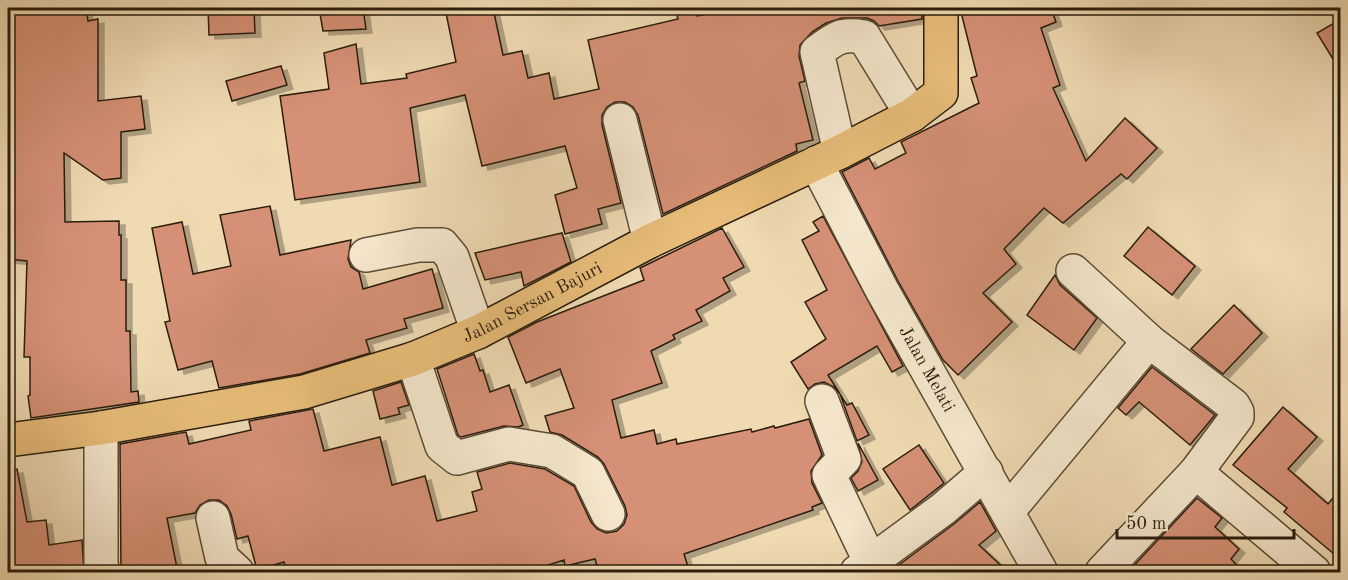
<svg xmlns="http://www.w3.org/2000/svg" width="1348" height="580" font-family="'Old Standard TT',serif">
  <defs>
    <filter id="shadow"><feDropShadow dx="6" dy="4" stdDeviation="0" flood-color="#0004"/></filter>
  </defs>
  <rect width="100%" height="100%" fill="#efdab2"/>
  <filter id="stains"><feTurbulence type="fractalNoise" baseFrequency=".00333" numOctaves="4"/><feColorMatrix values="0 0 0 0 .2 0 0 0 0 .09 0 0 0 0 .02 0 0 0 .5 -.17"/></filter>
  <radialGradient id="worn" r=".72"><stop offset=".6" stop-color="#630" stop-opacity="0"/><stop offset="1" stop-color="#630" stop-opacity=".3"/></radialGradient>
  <g fill="#d59075" stroke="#2a1d0d" stroke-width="1.5" filter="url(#shadow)">
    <polygon points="8,8 37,8 38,14 86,8 88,21 98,19 98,101 141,96 145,129 121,132 121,178 103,180 64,153 65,222 119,221 119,235 121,235 121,280 126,280 126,331 130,331 131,392 138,391 139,402 31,418 28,396 30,395 30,357 24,357 27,261 8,259 10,214"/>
    <polygon points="208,8 254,8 255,33 209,35"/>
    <polygon points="319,8 363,8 366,29 323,31"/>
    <polygon points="445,8 493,8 503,55 522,51 528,78 549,73 554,99 599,89 588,40 678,19 675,8 695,8 697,16 739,8 922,8 922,19 879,26 874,21 867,18 842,18 826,23 812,32 800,45 799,56 805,81 799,83 813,140 796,144 797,151 663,214 638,115 633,107 625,102 615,102 607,107 602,115 602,125 621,203 598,209 602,224 565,234 555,195 577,188 565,146 482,166 465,95 410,108 420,182 295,200 280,96 329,89 324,53 356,44 361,84 407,78 406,74 456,62"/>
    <polygon points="960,8 1051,8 1056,22 1041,28 1060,85 1053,88 1086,161 1125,118 1157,148 1127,179 1121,174 1063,223 1044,208 1004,249 1016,264 983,293 1012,322 958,375 943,360 898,281 842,172 869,158 875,169 906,153 901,142 979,103 971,78 977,76"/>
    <polygon points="1341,19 1341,72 1317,33"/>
    <polygon points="281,66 287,85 232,101 226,81"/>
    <polygon points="270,206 280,255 351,240 348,259 351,267 359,272 363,289 432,269 443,308 404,319 407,328 366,340 370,353 300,374 219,388 212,361 178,370 165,322 170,321 152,228 182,222 193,274 231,266 220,215"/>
    <polygon points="823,216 903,366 892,372 877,346 828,375 847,405 852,403 869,435 857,441 840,394 834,387 824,382 815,384 808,389 791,362 826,339 805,302 827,290 802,240 819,231 813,222"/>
    <polygon points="1148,227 1195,266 1172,295 1124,256"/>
    <polygon points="722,228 744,267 723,278 730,291 696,310 702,321 673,335 675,339 651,351 662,383 612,400 621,438 654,430 657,444 676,439 677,444 751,429 752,432 774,426 775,428 809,419 822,455 811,471 812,483 822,503 812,507 813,510 684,554 690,573 599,573 595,559 565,566 564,560 523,573 287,573 284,562 257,570 248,536 237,539 231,514 227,506 219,500 209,500 200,505 195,513 167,518 178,573 121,573 120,444 186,432 189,444 251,430 249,421 313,409 324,451 380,437 392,485 425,476 437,521 477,511 472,492 482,489 477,472 510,463 545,469 574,486 591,522 597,529 606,533 617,531 624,524 627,515 625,506 604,464 598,457 562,435 550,432 545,416 574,408 560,369 526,383 508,337 537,322 644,280 640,268"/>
    <polygon points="562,233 571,262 524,286 521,272 485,280 475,253"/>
    <polygon points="1055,275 1060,285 1097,318 1074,350 1027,315"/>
    <polygon points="1234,305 1262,333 1223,374 1191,349"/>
    <polygon points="474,354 480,371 483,370 490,392 509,385 523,425 518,427 504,426 461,437 458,435 437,369"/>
    <polygon points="1152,367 1215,415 1190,445 1139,402 1126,415 1118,408"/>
    <polygon points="401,382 409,405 398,408 400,414 380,419 373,391"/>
    <polygon points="1283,407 1317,437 1288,469 1328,504 1341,488 1341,560 1284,512 1287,508 1233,465"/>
    <polygon points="858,443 878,480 858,491 851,478 858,471 862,462"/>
    <polygon points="919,445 944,483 910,510 883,469"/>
    <polygon points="17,469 27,522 46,520 49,545 82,540 84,573 8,573 8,470"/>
    <polygon points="1197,498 1222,518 1215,527 1239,549 1231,559 1244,573 1127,573"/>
    <polygon points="980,502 996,531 979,545 1009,573 888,573 954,524"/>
  </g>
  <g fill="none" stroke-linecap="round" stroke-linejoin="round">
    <defs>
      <g id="minor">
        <polyline points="620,120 650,241"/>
        <path d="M840 152 817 52C835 38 841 33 864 37L912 115"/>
        <path id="s1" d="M816 163 882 290 1041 572"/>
        <polyline points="366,255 418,245 442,245 452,257 478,332"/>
        <polyline points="1073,271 1149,341 1233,405 1237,412 1237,417 1196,472 1102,572"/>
        <polyline points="413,359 442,446 457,458 509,444 552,451 588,473 608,514"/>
        <polyline points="822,401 844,459 829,475 871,563"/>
        <polyline points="101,428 101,564 103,572"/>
        <polyline points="1196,472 1314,572"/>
        <polyline points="1008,511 1149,341"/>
        <polyline points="213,518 222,558 237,572"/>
        <polyline points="857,572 943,509 986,472"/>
      </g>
      <g id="major">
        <path id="s2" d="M8 440 101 428 304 392 413 359 478 332 650 241 840 152 912 115 941 93V8"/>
      </g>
    </defs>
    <use href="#minor" stroke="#5b4c36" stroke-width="36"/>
    <use href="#major" stroke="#2a1d0d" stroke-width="36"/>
    <use href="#minor" stroke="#f5e7cd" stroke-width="33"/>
    <use href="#major" stroke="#e8bd79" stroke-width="33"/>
  </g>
  <g text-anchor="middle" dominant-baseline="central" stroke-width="5" stroke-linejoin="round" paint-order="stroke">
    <g font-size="18" fill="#2a1d0d" stroke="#f5e7cd">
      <text stroke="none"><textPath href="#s2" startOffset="546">Jalan Sersan Bajuri</textPath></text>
      <text stroke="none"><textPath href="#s1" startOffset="234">Jalan Melati</textPath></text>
    </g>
  </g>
  <rect width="1348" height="580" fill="none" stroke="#efdab2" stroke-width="30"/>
  <rect x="9" y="9" width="1330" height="562" fill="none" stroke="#2a1d0d" stroke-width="3"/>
  <rect x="15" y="15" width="1318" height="550" fill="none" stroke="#2a1d0d" stroke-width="1.5"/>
  <path d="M1117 529v9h177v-9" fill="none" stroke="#2a1d0d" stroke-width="3"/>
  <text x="1126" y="529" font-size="18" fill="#2a1d0d" stroke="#f5e7cd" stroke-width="4.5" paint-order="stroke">50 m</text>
  <rect width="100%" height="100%" filter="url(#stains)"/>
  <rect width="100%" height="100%" fill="url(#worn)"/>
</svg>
